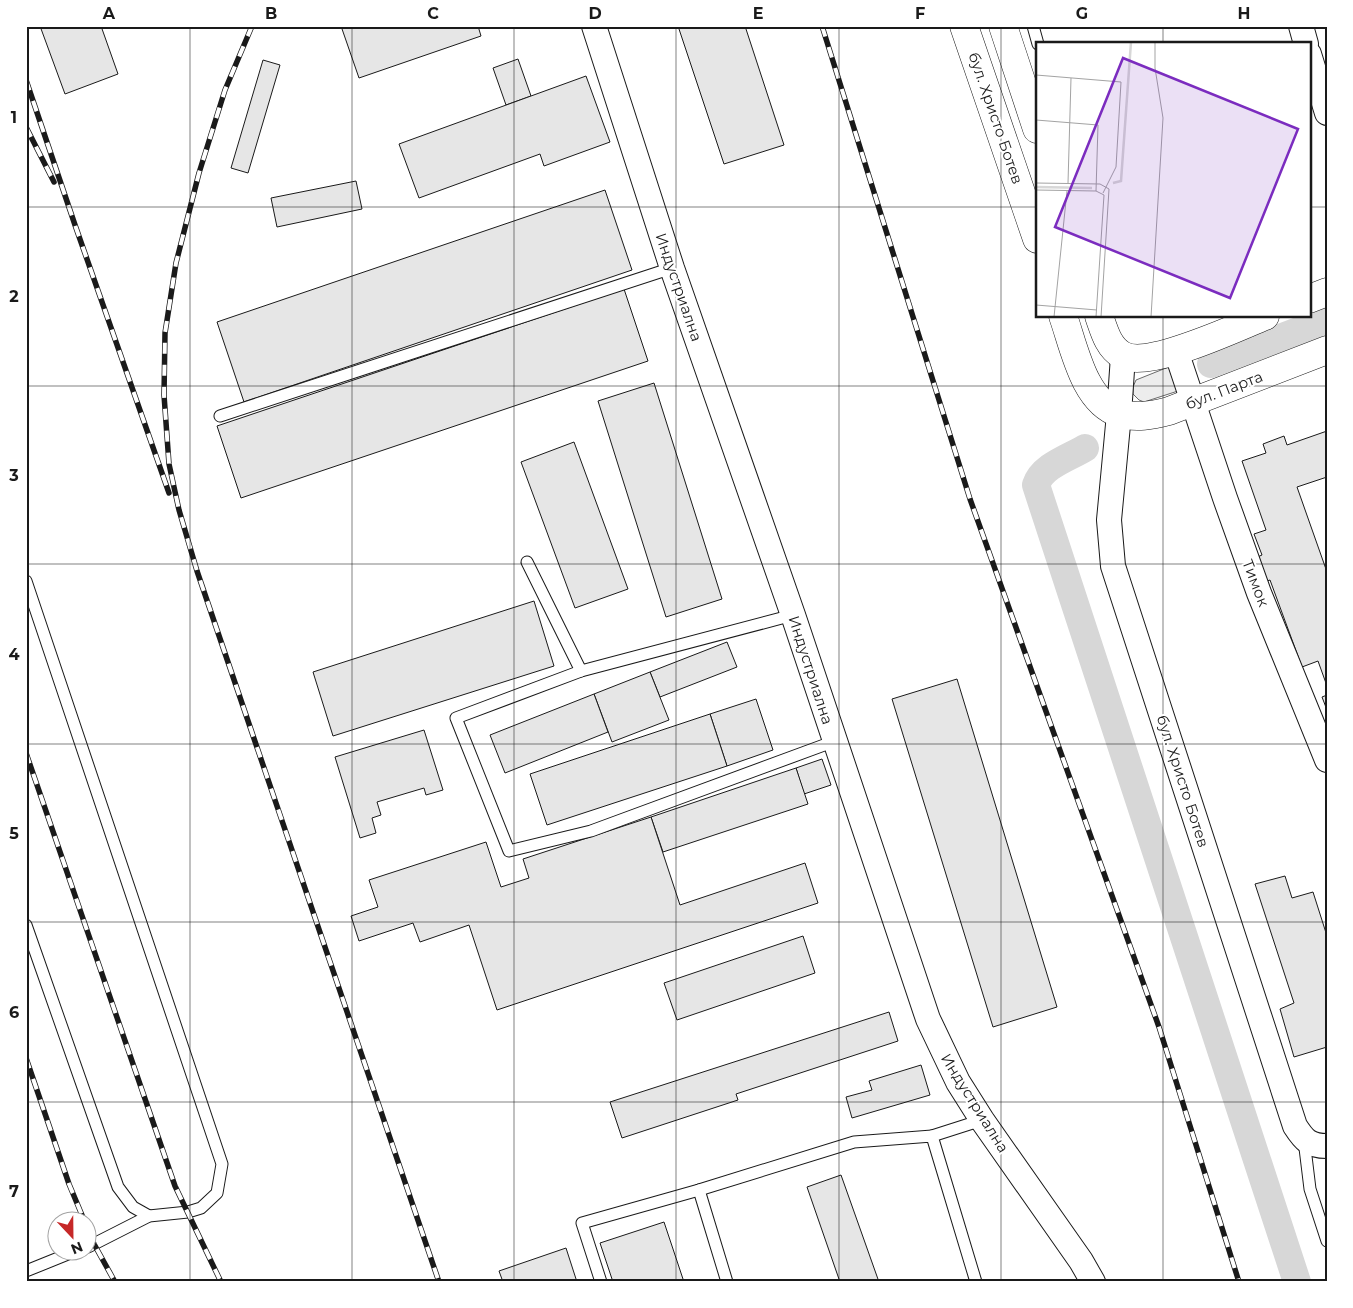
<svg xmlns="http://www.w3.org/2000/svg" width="1353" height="1308" font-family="Montserrat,sans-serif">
  <rect width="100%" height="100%" fill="#fff"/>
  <polygon fill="#ededed" stroke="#6a6a6a" points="1171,366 1181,390 1144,402 1139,400 1133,394 1133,387 1136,380"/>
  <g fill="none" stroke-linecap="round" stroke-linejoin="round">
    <g stroke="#d7d7d7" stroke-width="28">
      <polyline points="1211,364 1327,320"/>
      <path d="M1085 448C1068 458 1042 466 1036 485L1297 1282"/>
    </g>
  </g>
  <g fill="#e6e6e6" stroke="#1a1a1a">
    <polygon points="40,26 101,26 118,74 65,94"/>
    <polygon points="341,26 478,26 481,36 359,78"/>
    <polygon points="678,26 745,26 784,145 724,164"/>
    <polygon points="518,59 531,96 506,105 493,68"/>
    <polygon points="263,60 280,65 248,173 231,168"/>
    <polygon points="586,76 610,142 544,166 540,154 419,198 399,144"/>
    <polygon points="356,181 362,209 277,227 271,198"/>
    <polygon points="605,190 632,270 244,402 217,322"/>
    <polygon points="624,289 648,361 241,498 217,426"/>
    <polygon points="654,383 722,599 666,617 598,401"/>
    <polygon points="1327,431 1327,477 1297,487 1327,572 1327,686 1318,661 1302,667 1270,580 1262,583 1253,559 1262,555 1254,534 1266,530 1242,461 1266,453 1263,444 1284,436 1287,445"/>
    <polygon points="574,442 628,589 575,608 521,462"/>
    <polygon points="534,601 554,666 333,736 313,672"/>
    <polygon points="727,642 737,667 660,697 650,672"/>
    <polygon points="650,672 669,720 612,742 594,694"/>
    <polygon points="957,679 1057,1007 993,1027 892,699"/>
    <polygon points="594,694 608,732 505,773 490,735"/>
    <polygon points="1327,695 1327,710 1322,697"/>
    <polygon points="756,699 773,750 727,766 710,714"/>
    <polygon points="710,714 727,766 547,825 530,774"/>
    <polygon points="424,730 443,790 426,795 424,788 377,802 381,815 372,818 376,833 360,838 335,757"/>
    <polygon points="822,759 831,785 804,794 796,768"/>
    <polygon points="796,768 808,804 663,852 651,817"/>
    <polygon points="651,817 680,905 805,863 818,903 497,1010 469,925 420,942 413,923 359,941 351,916 378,907 369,880 486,842 501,887 529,878 523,859"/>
    <polygon points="1285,876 1292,898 1313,892 1327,936 1327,1047 1294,1057 1280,1009 1294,1003 1255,884"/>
    <polygon points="803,936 815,973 677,1020 664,983"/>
    <polygon points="889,1012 898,1041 736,1094 738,1100 622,1138 610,1102"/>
    <polygon points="921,1065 930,1095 852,1118 846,1097 872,1090 869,1081"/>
    <polygon points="841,1175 879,1282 840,1282 807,1187"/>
    <polygon points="664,1222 684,1282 613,1282 600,1243"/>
    <polygon points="566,1248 577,1282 503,1282 499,1271"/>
  </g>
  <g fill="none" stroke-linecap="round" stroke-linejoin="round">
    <defs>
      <g id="service">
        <polyline points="1033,26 1038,44"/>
        <polyline points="220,416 672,268"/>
        <polyline points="527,562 581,671"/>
        <polyline points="26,581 222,1164 217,1193 201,1208 188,1212 149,1216 88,1247"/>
        <polyline points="793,615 581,671 456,718 509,851 591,831 835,741"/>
        <polyline points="26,925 118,1187 133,1207 149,1216"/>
        <polyline points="932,1136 982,1120"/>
        <polyline points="1304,1140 1310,1189 1327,1241"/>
        <polyline points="699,1190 727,1282"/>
        <polyline points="26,1271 78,1250"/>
        <polyline points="601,1282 582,1223 699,1190 854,1142 932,1136 976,1282"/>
      </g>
      <g id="minor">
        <polyline points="594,26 672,268 793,615 928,1019 958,1082 982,1120 1081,1261 1093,1282"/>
        <polyline points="1301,26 1306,44"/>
        <polyline points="1309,54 1327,113"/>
        <polyline points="1176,351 1225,498 1259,593 1327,760"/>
        <path d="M1123 356 1119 414 1109 520 1113 566 1295 1126C1304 1140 1309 1146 1327 1146"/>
      </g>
      <g id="secondary">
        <polyline points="964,26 1037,239"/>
        <polyline points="1003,26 1037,129"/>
        <polyline points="1309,299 1327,292"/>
        <path d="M1063 316C1074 347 1084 402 1119 413 1135 419 1153 415 1169 411L1327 350"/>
        <path d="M1099 316C1104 330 1108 347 1122 355 1148 370 1237 327 1265 316"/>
      </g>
    </defs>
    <use href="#service" stroke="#1a1a1a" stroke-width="13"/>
    <use href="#minor" stroke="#1a1a1a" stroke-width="26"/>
    <use href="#secondary" stroke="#1a1a1a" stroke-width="29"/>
    <use href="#service" stroke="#fff" stroke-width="11"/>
    <use href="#minor" stroke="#fff" stroke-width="24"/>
    <use href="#secondary" stroke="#fff" stroke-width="28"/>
    <defs>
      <g id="rail">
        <polyline points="252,26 225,90 199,173 176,263 165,333 164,395 169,464 179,510 197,571 439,1282"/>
        <polyline points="822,26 970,499 1159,1027 1239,1282"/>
        <polyline points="26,80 75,225 169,493"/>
        <polyline points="26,127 54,182"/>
        <polyline points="26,753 175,1186 221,1282"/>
        <polyline points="26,1058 69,1184 84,1220"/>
        <polyline points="88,1229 94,1244 115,1282"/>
      </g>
    </defs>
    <use href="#rail" stroke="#1a1a1a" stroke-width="5.5"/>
    <use href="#rail" stroke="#fff" stroke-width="4" stroke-dasharray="11" stroke-linecap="butt"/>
  </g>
  <path fill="none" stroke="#1a1a1a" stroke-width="1" stroke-opacity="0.55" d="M190 26V1282M352 26V1282M514 26V1282M676 26V1282M839 26V1282M1001 26V1282M1163 26V44M26 207H1037M1309 207H1327M1163 316V1282M26 386H1327M26 564H1327M26 744H1327M26 922H1327M26 1102H1327"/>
  <g text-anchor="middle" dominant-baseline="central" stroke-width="4" stroke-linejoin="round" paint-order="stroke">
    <g font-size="15" fill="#1a1a1a" stroke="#fff">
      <text transform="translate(996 118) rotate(71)">бул. Христо Ботев</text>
      <text transform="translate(679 287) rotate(71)">Индустриална</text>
      <text transform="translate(1224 390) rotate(-21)">бул. Парта</text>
      <text transform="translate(1256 583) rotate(69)">Тимок</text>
      <text transform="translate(811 670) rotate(72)">Индустриална</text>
      <text transform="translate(1183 781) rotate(72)">бул. Христо Ботев</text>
      <text transform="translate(975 1103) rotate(58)">Индустриална</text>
    </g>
  </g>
  <g transform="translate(1036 42)">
    <rect width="275" height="275" fill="#fff"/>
    <path fill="none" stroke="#d7d7d7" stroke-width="2.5" d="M77 141 85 139 95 0M0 145 56 146"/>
    <path fill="none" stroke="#a3a3a3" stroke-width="1" d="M0 33 85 40 80 125 67 151M0 78 62 83 60 149M0 141 64 142 73 147 65 275M32 141 35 36M0 148 60 149 68 153 60 275M0 263 61 268M18 275 31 149M115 275 127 76 119 26V0"/>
    <path fill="#7b2cbf" fill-opacity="0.15" stroke="#7b2cbf" stroke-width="2.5" d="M87 16 262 87 194 256 19 185Z"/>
    <rect width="275" height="275" fill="none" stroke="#1a1a1a" stroke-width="2.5"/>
  </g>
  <rect width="1353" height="1308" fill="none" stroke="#ffffff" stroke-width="55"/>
  <g transform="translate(72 1236) rotate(158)"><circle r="24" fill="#ffffff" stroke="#a3a3a3"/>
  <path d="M0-4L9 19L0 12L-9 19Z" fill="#c62828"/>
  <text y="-8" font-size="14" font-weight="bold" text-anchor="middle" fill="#1a1a1a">N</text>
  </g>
  <rect x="28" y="28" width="1298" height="1252" fill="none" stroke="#1a1a1a" stroke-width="2"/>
  <g font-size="16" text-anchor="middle" font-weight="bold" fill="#1a1a1a">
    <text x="109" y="19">A</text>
    <text x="271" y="19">B</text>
    <text x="433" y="19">C</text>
    <text x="595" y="19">D</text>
    <text x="758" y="19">E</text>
    <text x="920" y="19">F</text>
    <text x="1082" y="19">G</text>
    <text x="1244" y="19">H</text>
    <text x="14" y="123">1</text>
    <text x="14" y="302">2</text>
    <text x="14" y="481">3</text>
    <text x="14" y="660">4</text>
    <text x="14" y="839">5</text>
    <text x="14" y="1018">6</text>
    <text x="14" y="1197">7</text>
  </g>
</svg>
